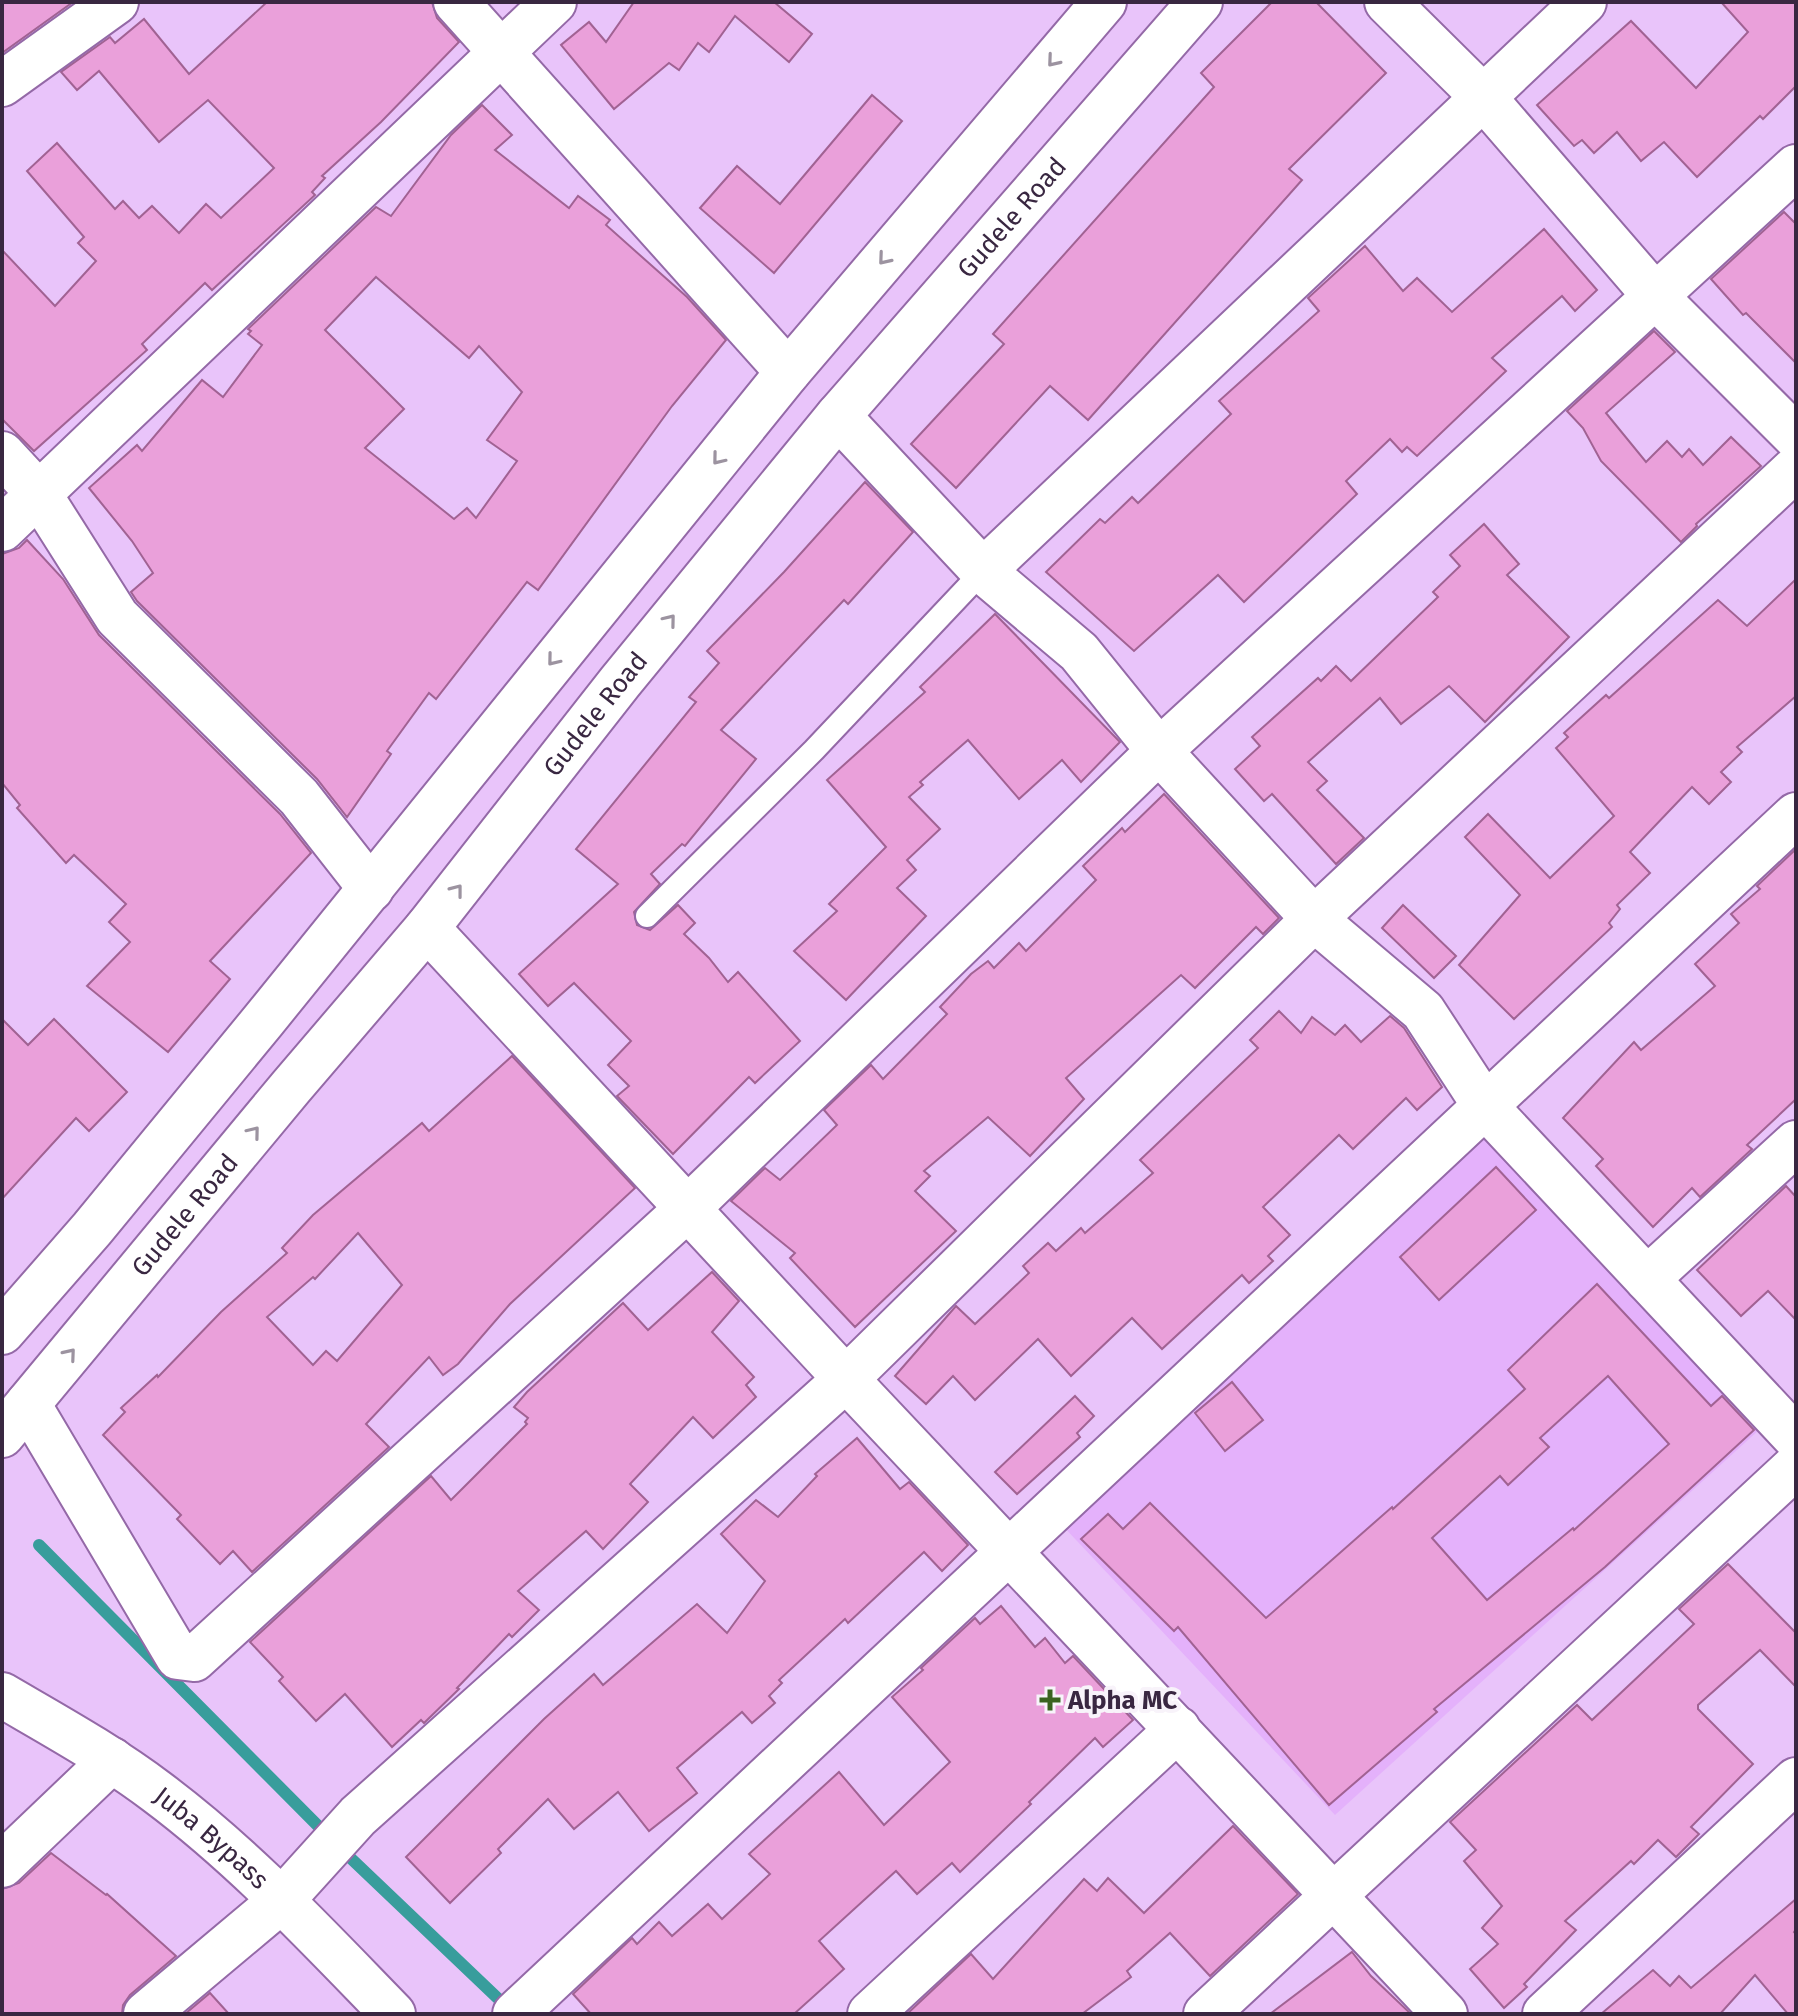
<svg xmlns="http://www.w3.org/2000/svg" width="1798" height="2016" font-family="'Fira Sans',sans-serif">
  <rect width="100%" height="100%" fill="#e9c4fa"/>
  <polygon fill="#e4b1fb" points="1484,1102 1760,1429 1335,1815 1045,1507"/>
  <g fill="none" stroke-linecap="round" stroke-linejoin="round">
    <polyline stroke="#389d9c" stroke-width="12" points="39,1545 340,1848 509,2009"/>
  </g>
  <g fill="#eaa0da" stroke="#a16293" stroke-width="2" fill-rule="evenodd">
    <polygon points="2,2 73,2 2,53"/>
    <polygon points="267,2 432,2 437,18 459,42 381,122 322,176 325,178 312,192 315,195 212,290 205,283 142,344 147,350 34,451 2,419 2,250 55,306 96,261 78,243 84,237 27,171 57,143 115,209 123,201 139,218 152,206 179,233 206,204 221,218 274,168 208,100 159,142 99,71 77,90 61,72 110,37 115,43 144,19 189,74"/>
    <polygon points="634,2 774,2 812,34 789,62 735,16 709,52 698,43 679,70 669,63 614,109 561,45 589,22 606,42"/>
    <polygon points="1272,2 1316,2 1386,73 1289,169 1302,180 1088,420 1050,386 956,488 911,444 1004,344 993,334 1214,87 1201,73"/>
    <polygon points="1721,2 1796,2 1796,86 1763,119 1760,116 1697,177 1664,142 1641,161 1617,132 1594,153 1582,140 1574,146 1537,105 1631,21 1696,88 1748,32"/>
    <polygon points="872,95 902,121 774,273 700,208 737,166 780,204"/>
    <path d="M482 105 512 135 495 150 569 208 578 196 610 220 606 225 687 297 726 340 672 406 538 590 527 582 436 699 429 693 387 751 391 754 347 817 317 779 137 601 131 592 153 573 132 541 89 488 137 445 142 451 202 380 223 397 262 345 248 334 251 331 248 329 376 207 391 216 451 135ZM376 277 469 358 479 346 522 392 487 440 517 461 476 518 467 508 454 519 365 448 404 409 325 330Z"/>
    <polygon points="1784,212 1796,224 1796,363 1746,313 1743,315 1711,279"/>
    <polygon points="1544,229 1597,290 1575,311 1562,296 1492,358 1506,371 1417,456 1407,447 1402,452 1390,439 1346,481 1357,494 1244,602 1218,575 1134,651 1046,572 1100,519 1105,523 1132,497 1138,503 1231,414 1219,401 1319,311 1308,298 1365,246 1403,291 1417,278 1452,312"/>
    <polygon points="1654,331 1675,352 1606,413 1646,462 1667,441 1682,457 1689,449 1703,465 1731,437 1761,466 1696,524 1697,526 1681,542 1601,461 1583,428 1567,411"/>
    <polygon points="865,482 913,532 848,604 844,600 721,730 756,759 685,846 682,844 651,874 660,884 634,912 637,925 650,930 678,905 695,923 684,934 709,958 728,982 738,972 800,1041 755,1083 749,1077 673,1154 617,1096 629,1086 608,1065 631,1041 574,983 548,1006 519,974 618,884 576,849 696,702 689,697 719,663 707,651 784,572"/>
    <polygon points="1484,524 1519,564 1507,575 1569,637 1485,722 1449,686 1401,724 1380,698 1308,762 1327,781 1317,790 1364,838 1336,864 1272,794 1264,801 1235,769 1260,746 1252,737 1318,678 1321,681 1336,666 1351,681 1438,597 1433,592 1460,566 1450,555"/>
    <polygon points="27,540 63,579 99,635 280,814 311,853 210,961 230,979 168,1052 87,986 130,942 109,922 126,904 74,855 66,863 17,808 20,805 2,783 2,554 19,548"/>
    <polygon points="1796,579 1796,696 1737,747 1742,752 1721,772 1731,782 1709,804 1692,787 1630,852 1650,873 1617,905 1620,909 1609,923 1612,927 1514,1019 1459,965 1520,895 1465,837 1488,814 1550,878 1614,816 1556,748 1568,737 1564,733 1606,695 1609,698 1718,600 1747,626"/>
    <polygon points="995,614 1120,742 1081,782 1062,760 1019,799 968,740 920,782 923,785 909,797 940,829 907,860 916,870 897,888 926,916 846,1000 794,951 837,911 829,904 886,847 827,780 925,692 920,687"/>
    <polygon points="1164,794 1279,918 1263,934 1256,927 1195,988 1181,975 1066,1078 1084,1099 1030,1156 988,1117 924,1171 930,1176 915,1191 956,1231 855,1327 790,1258 795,1253 731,1201 765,1168 780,1180 837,1125 824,1110 871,1065 883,1079 947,1014 940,1007 971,974 988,961 994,968 1019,943 1026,951 1096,880 1083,866 1122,828 1125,832"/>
    <polygon points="1796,849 1796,1099 1747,1145 1752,1149 1700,1197 1692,1188 1653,1227 1596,1166 1603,1159 1563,1118 1634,1042 1641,1050 1715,986 1695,964 1739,923 1731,914 1760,889 1757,886"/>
    <polygon points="1403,905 1456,956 1434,978 1382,928"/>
    <polygon points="1279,1011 1301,1033 1312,1017 1335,1035 1345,1025 1361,1042 1390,1016 1404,1028 1442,1087 1417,1110 1406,1098 1353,1149 1339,1135 1263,1207 1290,1235 1268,1256 1273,1261 1249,1283 1242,1275 1162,1349 1132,1318 1071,1376 1038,1339 975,1400 953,1376 926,1404 895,1376 956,1306 975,1324 1029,1273 1023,1266 1048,1243 1056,1251 1081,1228 1085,1233 1153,1173 1140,1160 1258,1048 1250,1040"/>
    <polygon points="2,1019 28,1045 54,1019 127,1092 89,1131 76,1118 2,1199"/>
    <path d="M512 1056 635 1188 510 1304 458 1364 443 1375 429 1357 366 1424 389 1447 252 1572 233 1551 220 1564 177 1519 181 1515 103 1435 125 1412 121 1408 157 1375 158 1377 221 1312 287 1253 282 1248 313 1215 422 1123 429 1131ZM358 1233 402 1285 337 1361 326 1351 313 1365 267 1317 313 1277 315 1279Z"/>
    <polygon points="1496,1167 1536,1210 1439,1300 1400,1257"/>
    <polygon points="1786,1186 1796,1197 1796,1320 1768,1291 1741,1316 1697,1270"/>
    <polygon points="712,1272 739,1301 712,1332 754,1377 746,1385 756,1397 713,1438 693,1417 630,1484 648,1502 603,1549 586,1531 518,1591 539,1610 512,1637 509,1634 457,1688 459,1689 424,1723 421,1720 392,1747 345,1694 316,1721 279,1681 283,1677 250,1642 431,1476 451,1500 527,1424 525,1422 528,1418 514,1407 527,1392 623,1303 648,1330"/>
    <path d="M1597 1284 1711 1406 1722 1396 1754 1430 1605 1567 1434 1709 1437 1712 1329 1805 1178 1627 1174 1631 1081 1539 1108 1514 1123 1529 1150 1503 1266 1618 1392 1507 1393 1509 1525 1389 1508 1370ZM1608 1376 1669 1444 1574 1530 1573 1528 1487 1600 1432 1538 1500 1476 1508 1485 1549 1447 1540 1438Z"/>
    <polygon points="1232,1382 1263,1420 1225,1451 1195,1413"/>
    <polygon points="1075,1396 1094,1416 1077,1433 1080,1437 1017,1494 995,1472"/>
    <polygon points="857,1438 900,1489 909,1482 968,1545 942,1571 924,1552 848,1623 845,1619 779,1680 782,1683 769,1696 775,1703 752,1723 742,1712 677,1768 697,1793 649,1831 618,1792 574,1829 548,1799 498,1849 501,1853 450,1903 406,1857 544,1719 594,1674 603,1685 697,1604 727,1633 765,1581 721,1534 756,1500 778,1517 817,1476 815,1474"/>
    <polygon points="1728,1564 1796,1633 1796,1687 1760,1650 1698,1705 1698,1709 1753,1764 1691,1827 1699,1834 1676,1857 1658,1840 1634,1864 1631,1861 1565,1921 1576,1930 1524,1984 1527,1987 1504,2008 1470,1969 1498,1944 1482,1928 1502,1906 1464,1861 1476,1850 1450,1822 1577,1705 1592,1720 1694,1624 1679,1609"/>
    <polygon points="1001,1606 1035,1647 1045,1638 1065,1663 1073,1656 1133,1720 1103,1747 1095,1738 1029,1802 1031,1804 960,1872 952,1863 917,1894 896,1871 819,1941 844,1969 794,2014 591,2014 573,1994 632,1938 637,1944 659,1922 672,1936 708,1904 722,1919 770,1874 749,1854 839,1772 884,1825 950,1762 892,1697 923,1670 921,1668 975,1618 980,1624"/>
    <polygon points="1233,1826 1298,1894 1210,1976 1170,1933 1127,1971 1131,1977 1082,2014 907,2014 971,1954 993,1979 1084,1879 1097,1891 1108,1878 1144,1913"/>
    <polygon points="51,1853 106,1895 107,1894 176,1956 130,1995 123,2005 122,2014 2,2014 2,1889 19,1883"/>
    <polygon points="1796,1899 1796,1929 1794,1932 1796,1934 1796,2014 1788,2014 1755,1975 1720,2014 1601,2014 1653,1970 1670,1986 1679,1976 1691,1988"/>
    <polygon points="1352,1952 1371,1976 1411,2014 1270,2014"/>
    <polygon points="210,1993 229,2014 185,2014"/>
  </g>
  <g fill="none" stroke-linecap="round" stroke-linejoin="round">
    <defs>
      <polyline id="lane" points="647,916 814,750 983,571"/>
      <g id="street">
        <polyline points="456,2 788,372"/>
        <polyline points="1387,2 1484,98 1656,297 1796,437"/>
        <polyline points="2,84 116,2"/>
        <polyline points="838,416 983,571 1079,652 1159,751 1314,919 1423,1011 1485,1106 1796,1438"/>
        <polyline points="2,454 39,494 117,617 299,797 371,889"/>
        <polyline points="2,529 554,2"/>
        <polyline points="983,571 1584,2"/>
        <polyline points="427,928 846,1379 1445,2014"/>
        <polyline points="1647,1279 1796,1143"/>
        <polyline points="28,1404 178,1657 194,1659 687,1209 1159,751 1796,167"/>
        <polyline points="2,1865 112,1760"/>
        <polyline points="146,2014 282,1900 358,1816 846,1379 1314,919 1796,468"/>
        <polyline points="515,2014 1796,815"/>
        <polyline points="870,2014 1178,1729"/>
        <polyline points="1206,2014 1796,1466"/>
        <polyline points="1545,2014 1796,1780"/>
      </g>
      <g id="secondary">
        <path id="s1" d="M2 1695C55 1726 108 1755 157 1792 244 1857 318 1937 393 2014"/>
      </g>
      <g id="highway">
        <polyline points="2,1332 92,1229 263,1021 788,372 1104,2"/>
        <path id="s2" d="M2 1435 291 1087 427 928 620 682 838 416 1200 2"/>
      </g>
    </defs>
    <use href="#lane" stroke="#9469a7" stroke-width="26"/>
    <use href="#street" stroke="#9469a7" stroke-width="48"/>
    <use href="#secondary" stroke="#9469a7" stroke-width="48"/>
    <use href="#highway" stroke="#9469a7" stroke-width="48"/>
    <use href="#lane" stroke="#fff" stroke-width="22"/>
    <use href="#street" stroke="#fff" stroke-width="44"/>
    <use href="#secondary" stroke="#fff" stroke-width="44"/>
    <use href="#highway" stroke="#fff" stroke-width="44"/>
  </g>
  <defs><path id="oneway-chevron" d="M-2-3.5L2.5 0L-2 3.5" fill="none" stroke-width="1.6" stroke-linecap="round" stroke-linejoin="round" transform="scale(2)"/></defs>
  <g stroke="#9c93a0">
    <use href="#oneway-chevron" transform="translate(1053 61) rotate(130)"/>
    <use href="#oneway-chevron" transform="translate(884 259) rotate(130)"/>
    <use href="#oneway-chevron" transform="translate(718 459) rotate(129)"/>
    <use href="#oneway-chevron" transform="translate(670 620) rotate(-51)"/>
    <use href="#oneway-chevron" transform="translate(553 660) rotate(129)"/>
    <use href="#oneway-chevron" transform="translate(457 890) rotate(-52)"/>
    <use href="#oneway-chevron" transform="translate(254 1132) rotate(-51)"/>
    <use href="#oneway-chevron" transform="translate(70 1354) rotate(-50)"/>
  </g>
  <path fill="#3b6420" stroke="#f8f3fa" stroke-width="3" d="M1046 1688h8v8h8v8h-8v8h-8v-8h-8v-8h8z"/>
  <g text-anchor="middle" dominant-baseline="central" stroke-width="8" stroke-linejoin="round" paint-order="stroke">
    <g font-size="26" fill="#392741" stroke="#f8f3fa">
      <text stroke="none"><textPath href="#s2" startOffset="1582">Gudele Road</textPath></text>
      <text stroke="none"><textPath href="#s2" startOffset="934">Gudele Road</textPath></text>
      <text stroke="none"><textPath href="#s2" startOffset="286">Gudele Road</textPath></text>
      <text stroke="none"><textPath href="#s1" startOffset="254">Juba Bypass</textPath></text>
    </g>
    <g font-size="26" font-weight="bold" fill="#392741" stroke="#f8f3fa" text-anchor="start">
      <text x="1068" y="1700">Alpha MC</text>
    </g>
  </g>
  <rect width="1798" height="2016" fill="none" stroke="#392741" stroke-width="8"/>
</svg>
